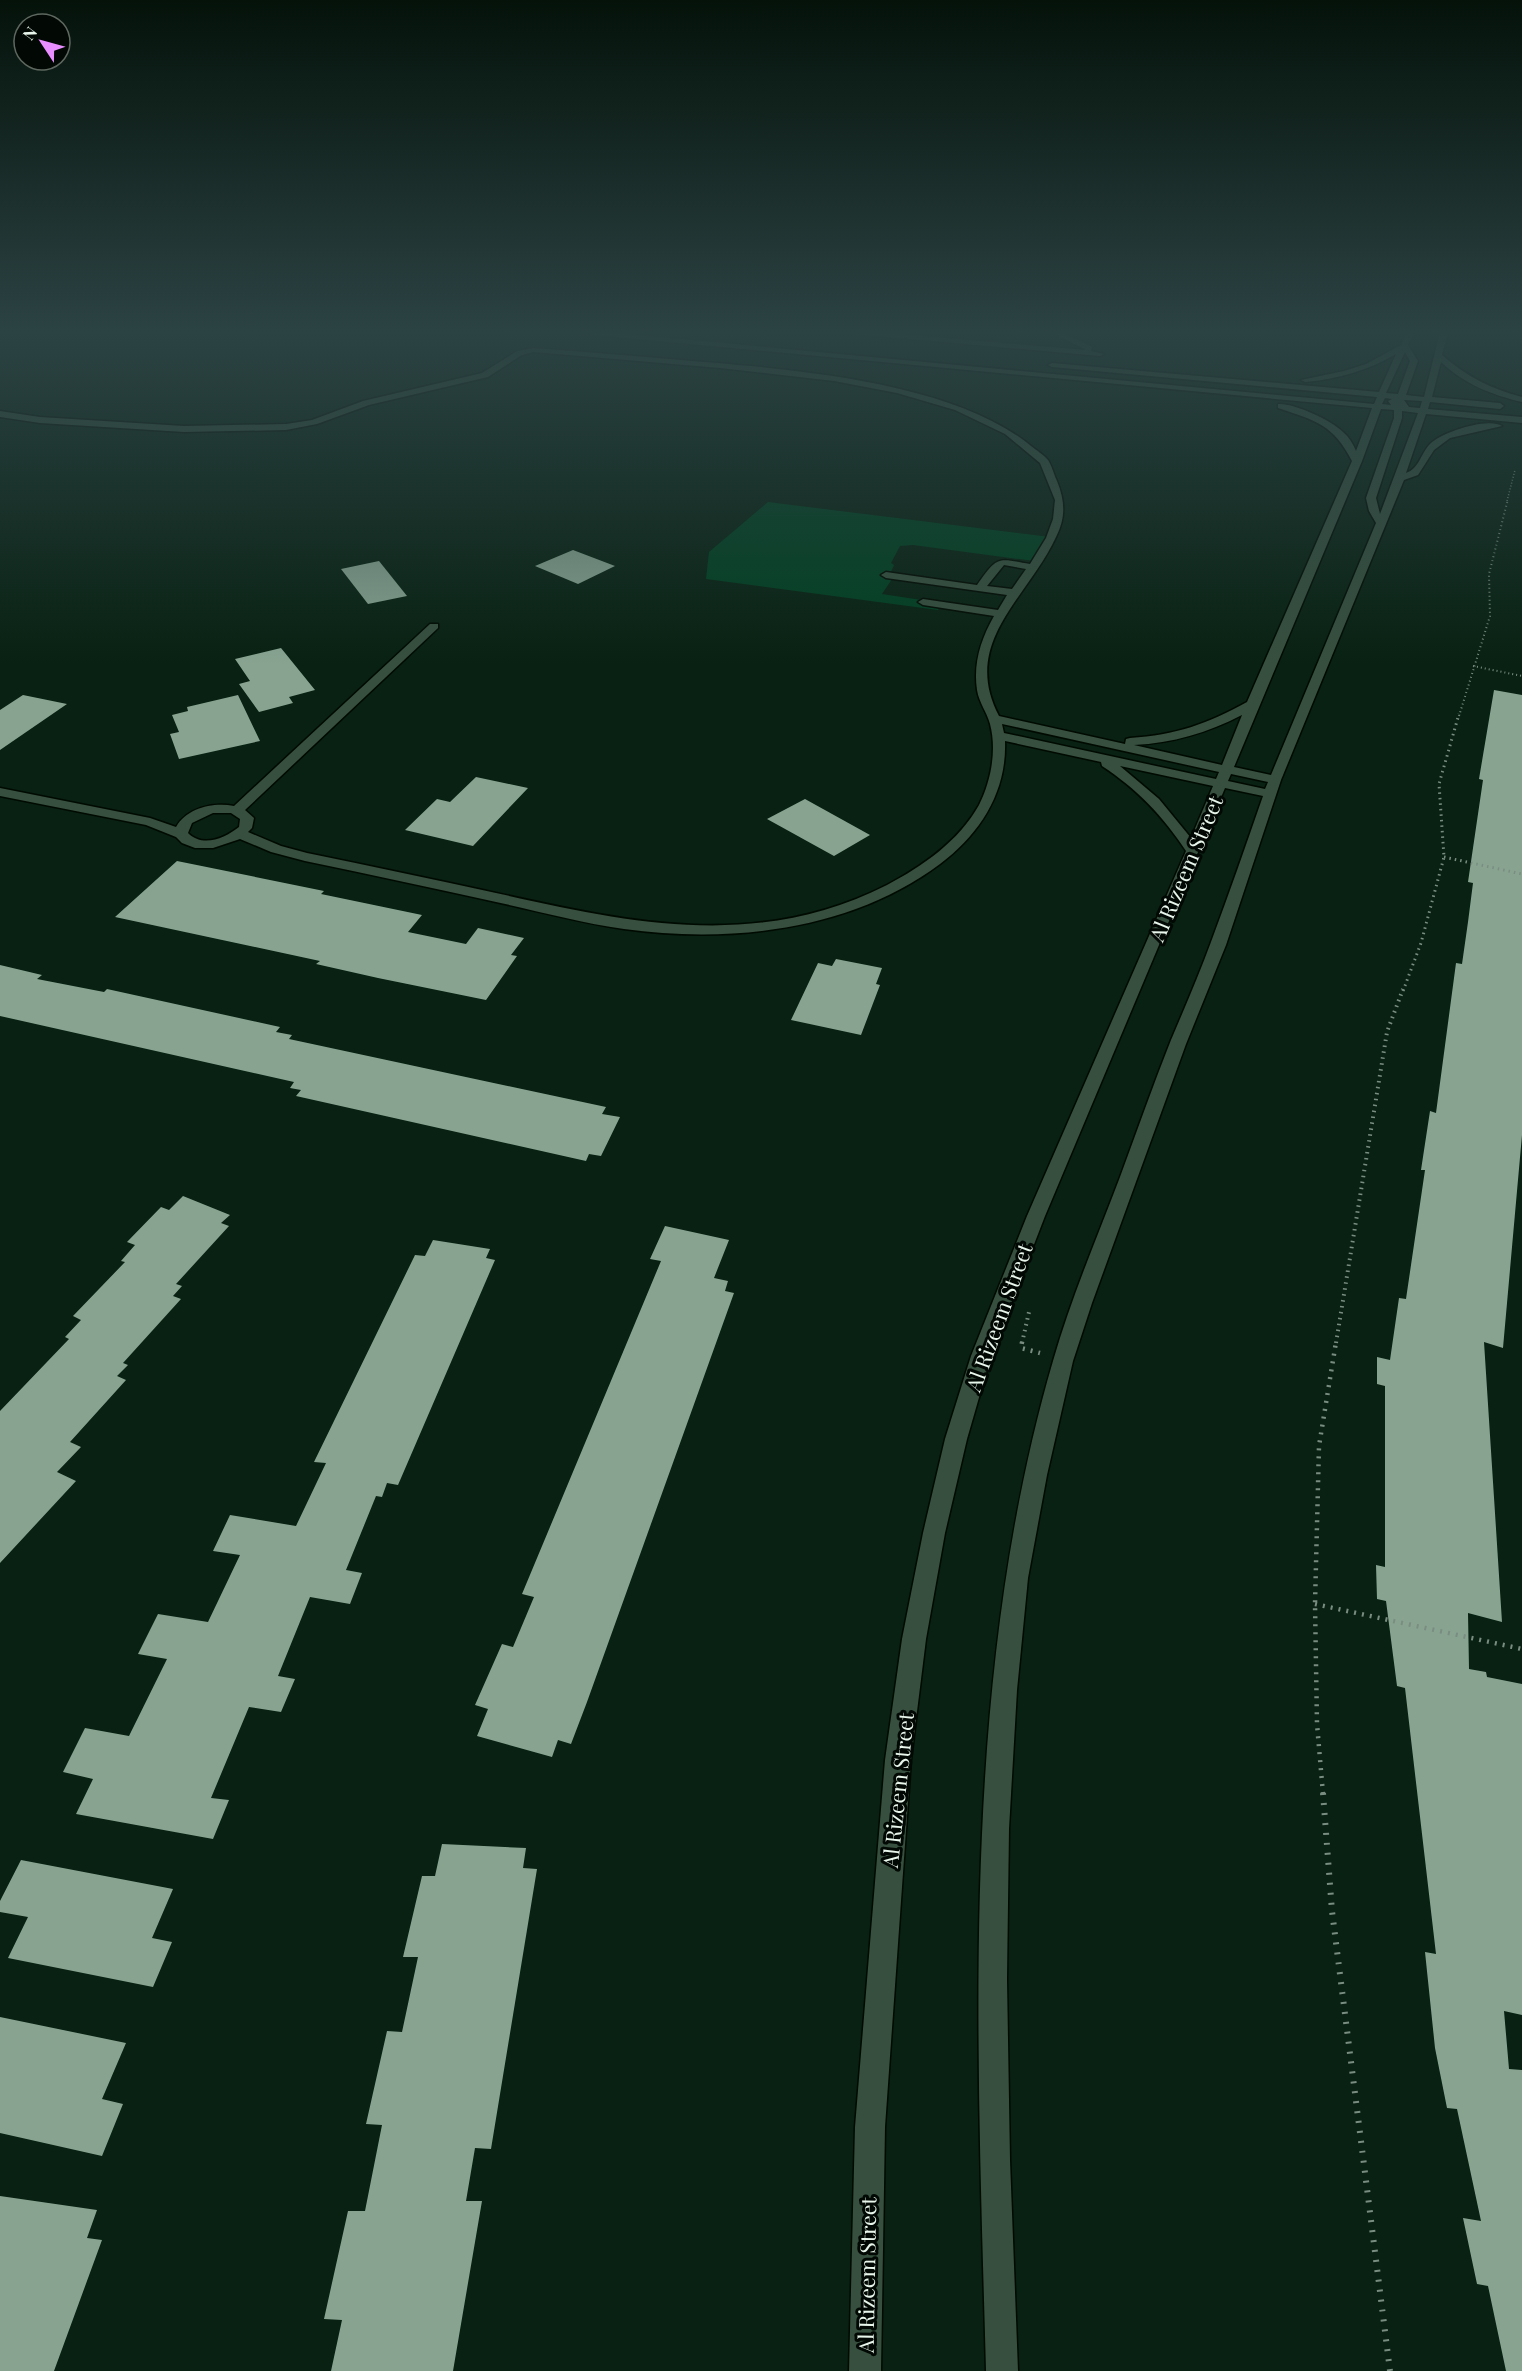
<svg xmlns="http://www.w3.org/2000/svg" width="1522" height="2371" font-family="'Playfair Display',serif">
  <rect width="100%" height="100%" fill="#082112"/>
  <polygon fill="#004021" points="768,502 1050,537 1034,561 913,545 900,546 891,563 894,565 890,574 997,587 993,593 892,579 882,594 941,603 938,610 706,579 709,552"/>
  <g fill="#88a491">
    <polygon points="573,550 615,566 578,584 535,566"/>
    <polygon points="379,561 407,596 368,604 341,569"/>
    <polygon points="281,648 315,690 289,697 293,703 259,712 239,684 250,681 235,659"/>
    <polygon points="1494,690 1522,695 1522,1135 1503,1348 1484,1342 1502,1622 1468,1613 1469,1669 1486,1672 1487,1677 1522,1684 1522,2015 1504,2011 1509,2069 1522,2070 1522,2371 1506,2371 1488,2286 1477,2284 1463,2218 1481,2221 1457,2109 1447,2108 1435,2048 1425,1952 1436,1954 1405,1688 1397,1686 1386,1601 1377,1599 1376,1565 1385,1567 1385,1386 1377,1384 1377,1357 1390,1360 1399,1298 1406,1299 1425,1170 1421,1170 1430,1111 1436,1113 1456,963 1462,964 1468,922 1473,883 1468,882 1483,780 1479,779"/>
    <polygon points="23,695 67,704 0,750 0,710"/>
    <polygon points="238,695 260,741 179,759 170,734 179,732 172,715 188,711 187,707"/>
    <polygon points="476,777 528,788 473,846 405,830 437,799 450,802"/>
    <polygon points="805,799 870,835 834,856 767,819"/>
    <polygon points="177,861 324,891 321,894 422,915 408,932 466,944 478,928 524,938 511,955 517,956 486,1000 378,978 316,964 320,961 115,917"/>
    <polygon points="836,959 882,968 876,984 880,985 861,1035 791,1020 818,963 832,966"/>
    <polygon points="0,965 42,975 37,979 104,992 107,989 280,1027 276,1032 292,1035 289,1039 606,1107 602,1114 620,1117 601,1156 589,1154 586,1161 296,1096 301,1090 290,1088 294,1082 0,1016"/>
    <polygon points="183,1196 230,1215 221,1223 229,1226 176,1284 182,1286 173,1296 181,1299 123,1363 128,1365 117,1376 126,1380 70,1442 81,1447 57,1472 76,1481 0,1563 0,1411 69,1339 65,1337 81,1320 73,1316 125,1262 121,1261 135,1245 127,1242 161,1207 169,1210"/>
    <polygon points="665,1226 729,1240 714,1278 728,1281 725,1291 734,1293 587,1702 571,1744 558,1740 552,1757 477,1736 488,1709 475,1705 502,1644 513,1647 534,1597 522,1594 661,1261 650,1259"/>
    <polygon points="433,1240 490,1249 486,1258 495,1260 398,1485 387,1483 382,1497 376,1496 346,1570 362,1573 350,1604 310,1597 278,1676 295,1679 281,1712 249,1707 211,1798 229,1800 213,1839 76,1814 93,1779 63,1772 85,1728 129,1736 167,1659 138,1654 158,1614 208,1622 240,1555 213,1551 230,1515 296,1526 326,1463 314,1462 415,1255 425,1256"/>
    <polygon points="442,1844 526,1848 523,1868 537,1869 491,2149 475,2148 466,2201 482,2201 453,2371 331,2371 342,2320 324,2319 348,2211 365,2211 382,2125 366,2124 387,2031 402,2032 418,1957 403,1957 422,1876 435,1876"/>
    <polygon points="21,1860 173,1889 152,1938 172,1942 153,1987 8,1958 28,1917 0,1912 0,1901"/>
    <polygon points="0,2017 126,2043 102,2099 123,2104 102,2156 0,2133"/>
    <polygon points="0,2196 97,2210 87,2238 102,2240 54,2371 0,2371"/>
  </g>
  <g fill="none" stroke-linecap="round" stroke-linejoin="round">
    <defs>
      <g id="minor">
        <path d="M579 332H606L1374 404 1377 397 1052 367 1048 365 1052 363 1379 392 1396 354C1367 371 1338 379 1305 382L1301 380 1344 371 1366 364 1401 345 1407 332H1415L1408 345 1418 361 1406 395 1424 397 1440 332H1448L1442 355C1466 376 1491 389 1522 397V402C1492 395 1464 384 1441 362L1432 397 1500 403 1504 406 1500 409 1430 402 1428 409 1522 417V423L1426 414 1406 473C1419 469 1421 453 1430 444 1442 432 1488 417 1502 426L1450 438 1434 450 1418 475 1404 480 1281 780 1226 945 1186 1044 1092 1303 1073 1361 1047 1475 1028 1578 1017 1690 1009 1829 1007 1979 1010 2160 1018 2371H986C977 2038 959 1683 1053 1361 1071 1298 1097 1238 1120 1177 1137 1131 1153 1085 1171 1040 1185 1007 1199 975 1211 942 1229 894 1246 845 1263 796L1225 788 1045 1216 991 1356 967 1439 945 1533 926 1639 911 1760 885 2127 881 2371H849L855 2127 885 1760 902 1639 923 1533 945 1439 971 1356 1027 1216 1186 851C1163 816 1137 789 1102 766L1101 762 1005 741C1007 792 980 834 940 864 852 930 731 944 624 929 581 923 538 911 496 902 432 888 369 874 305 861L271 852 240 839 213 848H195L182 843 176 837 146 825 0 796V788L150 818 176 827C187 808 213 802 234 806L430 624H438V628L245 810 254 818 252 828 248 832 281 846 307 853C370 866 433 879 496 893 631 923 756 951 887 885 923 866 959 841 979 805 991 781 997 750 990 724 987 712 979 703 977 690 973 663 981 639 994 616L923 605 918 602 923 599 998 610 1007 595 886 578 881 575 886 572 977 585C998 556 996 558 1030 564L1046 538 1053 519 1055 500 1040 463 1005 434 955 410 897 393 834 381 720 368 533 352 522 355 488 377 369 405 317 424 286 430 184 432 40 423 0 417V411L40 417 184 426 286 424 312 420 363 401 482 373 517 351 533 348C586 352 639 356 692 361 790 369 953 381 1031 446 1036 450 1044 455 1048 460 1052 466 1054 475 1057 481 1065 501 1066 517 1056 537 1028 598 960 642 999 716L1125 744 1126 739 1130 738C1176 735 1207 724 1247 702L1352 461C1333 424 1316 421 1278 408V404C1294 403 1331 420 1343 432 1349 437 1353 444 1356 451L1372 408 583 334ZM1405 352 1410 361 1398 394 1386 393ZM1385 398 1392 399 1388 401 1391 405 1382 404ZM1404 400 1422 401 1420 408 1409 407ZM1381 409 1394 410V418L1366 498 1369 511 1376 523 1271 775 1234 767 1362 461ZM1402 411 1418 413 1380 514 1376 498 1402 418ZM1004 565 1026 569 1012 589 987 586ZM1242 715 1222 765 1134 745C1173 743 1207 733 1242 715ZM1002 724 1219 772 1216 779 1004 733ZM1120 766 1213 786 1191 838 1159 799ZM1231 774 1268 782 1265 789 1228 781ZM213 813H231L240 819 239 827C225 838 203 848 188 833L192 823Z"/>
        <polygon points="849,332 877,332 1086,350 1051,332 1061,332 1092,347 1091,351 1104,354 1100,356 853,334"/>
      </g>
    </defs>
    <use href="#minor" stroke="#000a01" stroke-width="3"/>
    <g stroke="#7a8d81" stroke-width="1.5" stroke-dasharray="1 2" stroke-linecap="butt">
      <polyline points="1520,332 1522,344"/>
      <polyline points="1507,501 1515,470"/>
    </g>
    <g stroke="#7a8d81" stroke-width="2" stroke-dasharray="1 3" stroke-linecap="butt">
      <polyline points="1473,666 1522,676"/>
      <polyline points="1459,716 1490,616 1489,574 1508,499"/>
    </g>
    <g stroke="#7a8d81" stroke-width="3" stroke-dasharray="1.5 4" stroke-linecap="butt">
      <polyline points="1444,857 1522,874"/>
      <polyline points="1403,991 1421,943 1444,857 1439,784 1459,714"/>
    </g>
    <g stroke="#7a8d81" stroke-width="4" stroke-dasharray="1.5 4.5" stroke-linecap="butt">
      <polyline points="1022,1343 1029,1312 1027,1311"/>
      <polyline points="1336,1343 1387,1032 1403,989"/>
    </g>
    <g stroke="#7a8d81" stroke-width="4.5" stroke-dasharray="2 6" stroke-linecap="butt">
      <polyline points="1022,1342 1021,1348 1040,1353"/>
      <polyline points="1315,1604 1522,1649"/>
      <polyline points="1323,1794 1317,1724 1315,1604 1319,1446 1336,1342"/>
    </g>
    <polyline stroke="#7a8d81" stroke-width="6" stroke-dasharray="2 8" stroke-linecap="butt" points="1323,1793 1332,1911 1390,2371"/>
    <use href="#minor" fill="#364f3e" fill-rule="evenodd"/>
  </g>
  <linearGradient id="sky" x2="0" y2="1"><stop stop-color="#04120a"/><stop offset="0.5" stop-color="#2c4344"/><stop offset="1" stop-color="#2c4344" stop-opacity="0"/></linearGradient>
  <rect width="1522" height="664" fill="url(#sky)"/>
  <g text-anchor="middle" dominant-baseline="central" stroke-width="6" stroke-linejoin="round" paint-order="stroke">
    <g font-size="21" fill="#e8f6ec" stroke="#020803">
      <text transform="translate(1185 868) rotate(-67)">Al Rizeem Street</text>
      <text transform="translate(998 1317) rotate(-70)">Al Rizeem Street</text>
      <text transform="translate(897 1790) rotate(-84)">Al Rizeem Street</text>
      <text transform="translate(866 2275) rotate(-89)">Al Rizeem Street</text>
    </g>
  </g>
  <g transform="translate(42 42) rotate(306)"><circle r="28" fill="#020803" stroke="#5e6760" stroke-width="1.5"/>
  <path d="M0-4.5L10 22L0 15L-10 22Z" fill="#e88eff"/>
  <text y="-9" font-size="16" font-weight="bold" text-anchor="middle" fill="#e8f6ec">N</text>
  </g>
</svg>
